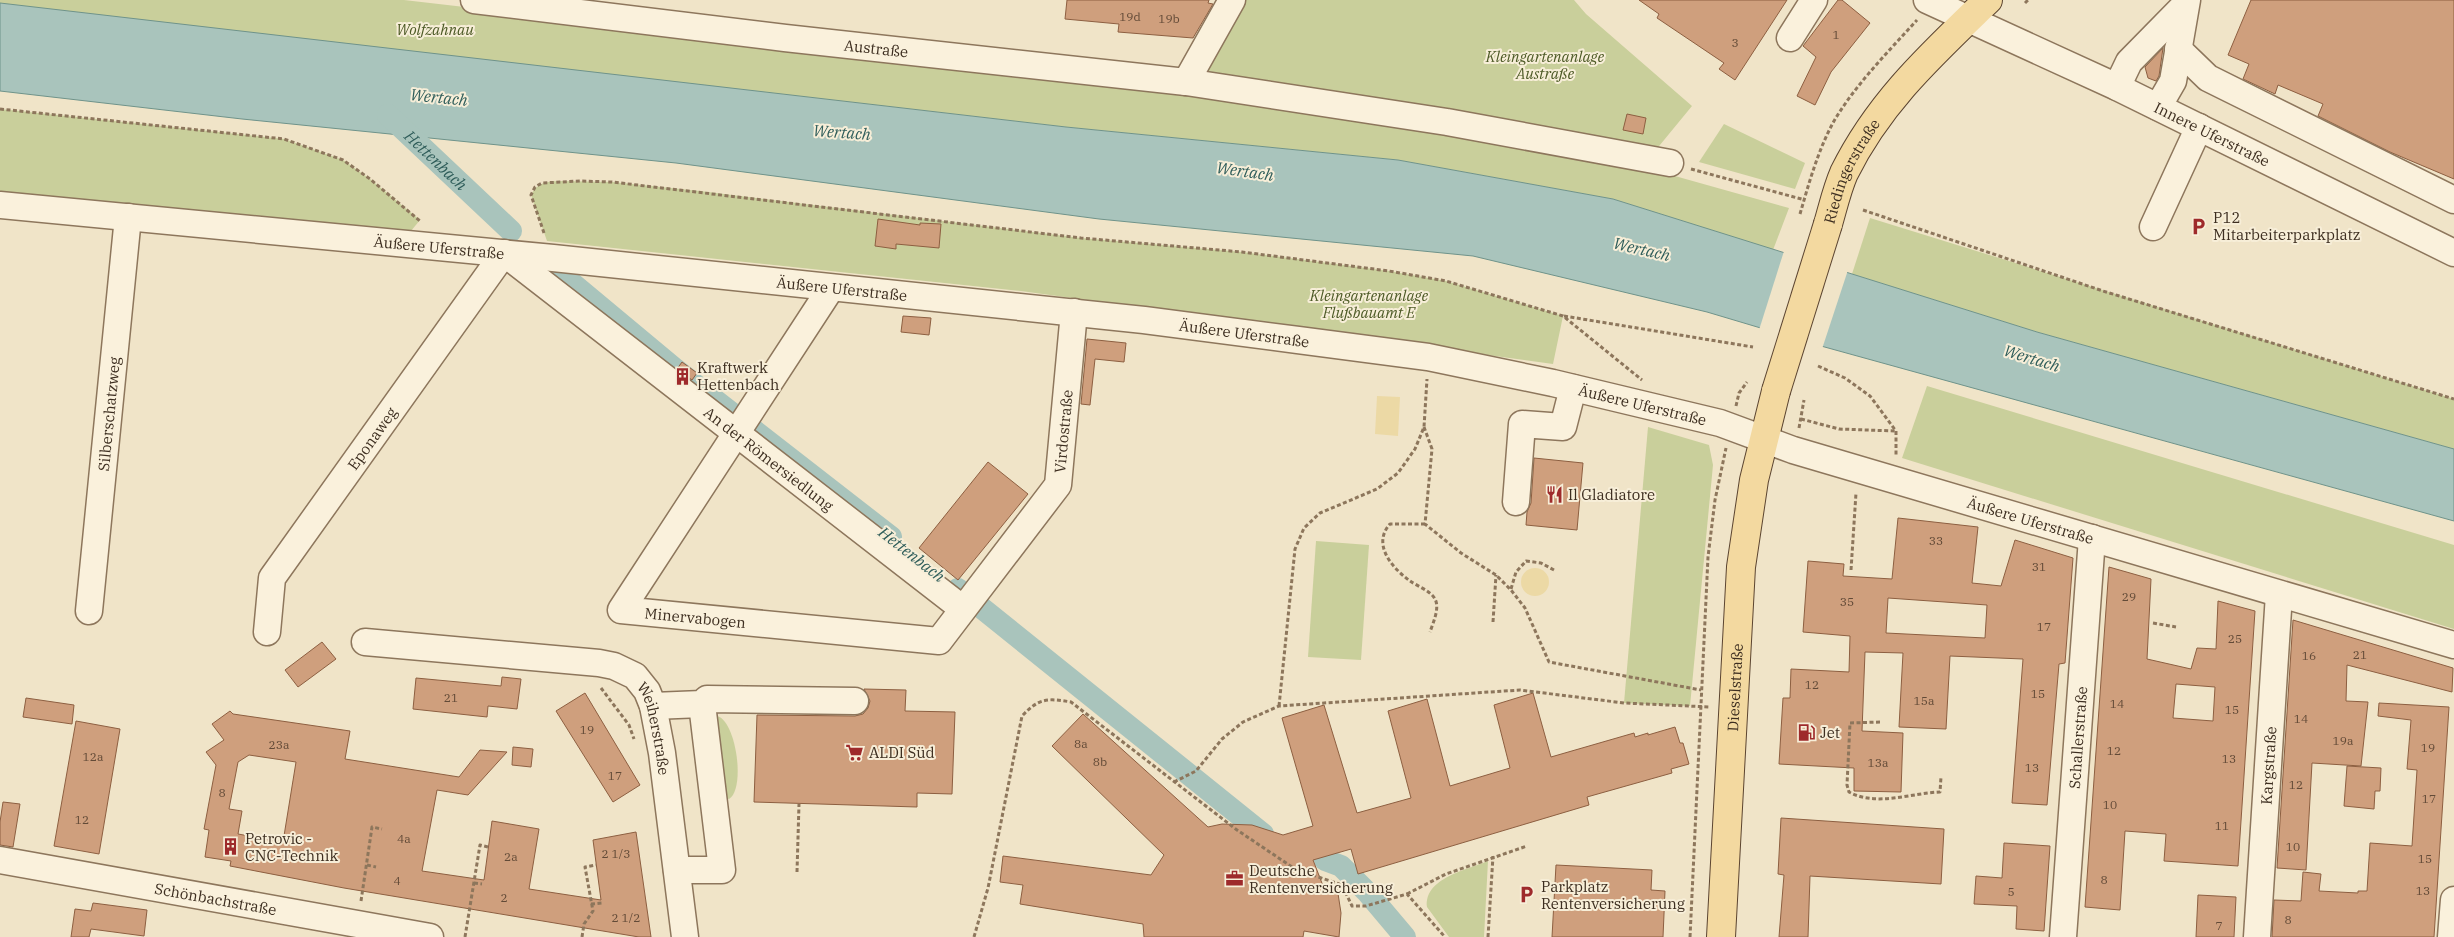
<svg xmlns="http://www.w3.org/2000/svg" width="2454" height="937" font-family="'IBM Plex Serif',serif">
  <rect width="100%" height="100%" fill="#f0e4c8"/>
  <g fill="#c9cf9b">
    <polygon points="0,0 404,0 1186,91 1625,162 1789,208 1773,250 1613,199 1398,160 1066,127 83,15 0,3"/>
    <polygon points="1240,0 1574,0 1586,14 1692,106 1655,151 1198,74"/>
    <polygon points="0,109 284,139 343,160 370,179 420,220 411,231 0,193"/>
    <polygon points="1724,124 1805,163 1795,189 1699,162"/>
    <path d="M559 181 612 182 700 191 1081 238 1242 252 1389 271 1446 281 1563 316 1553 364 1021 291 547 241 531 195C538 182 546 182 559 181Z"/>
    <polygon points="1870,218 2454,399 2454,449 2037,332 1852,274"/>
    <polygon points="1927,386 2454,545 2454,629 1902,458"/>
    <polygon points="1648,427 1709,445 1713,465 1690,706 1624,703"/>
    <polygon points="1316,541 1369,545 1361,660 1308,657"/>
    <path d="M717 716C736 720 746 789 729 799L726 798Z"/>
    <path d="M1488 861 1484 937H1449L1427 907C1424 878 1467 870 1488 861Z"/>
  </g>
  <g fill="#ecd9a5">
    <polygon points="1377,396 1400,397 1398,436 1375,434"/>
    <circle cx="1535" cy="582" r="14"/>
  </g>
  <polygon fill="#a9c4bc" stroke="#6f938a" points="0,3 1066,127 1398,160 1613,199 2037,332 2454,449 2454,521 1821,346 1707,312 1473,256 1099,219 676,163 242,119 0,91"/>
  <polygon fill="#f0e4c8" points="1784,251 1848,270 1822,349 1759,330"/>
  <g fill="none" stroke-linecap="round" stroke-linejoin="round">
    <g stroke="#a9c4bc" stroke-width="22">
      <path id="s1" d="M388 115 511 231"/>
      <polyline points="561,274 675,369 891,537"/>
      <polyline points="958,589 1263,834"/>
      <polyline points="1325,860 1341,866 1367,892 1405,937"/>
    </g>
  </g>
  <g fill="#cf9f7d" stroke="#8d5f41" fill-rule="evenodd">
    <polygon points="1067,0 1209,0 1208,3 1213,4 1193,38 1118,32 1119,24 1065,19"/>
    <polygon points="1639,0 1787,0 1735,80 1719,69 1724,63 1657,18 1659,14"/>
    <polygon points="1838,0 1842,0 1870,23 1831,72 1815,105 1797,96 1816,57 1803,46"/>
    <polygon points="2251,0 2454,0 2454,179 2390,152 2318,116 2323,104 2278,85 2275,94 2243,79 2249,64 2228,55"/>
    <polygon points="2163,48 2159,76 2156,81 2148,78 2145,67"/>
    <polygon points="1627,114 1646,118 1643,134 1623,130"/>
    <polygon points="878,219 920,225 920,223 941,224 939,248 896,244 896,249 875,246"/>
    <polygon points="903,316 931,318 929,335 901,332"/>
    <polygon points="1087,339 1126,343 1124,362 1095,359 1090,405 1081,404"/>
    <polygon points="682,362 697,373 692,380 677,369"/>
    <polygon points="1534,458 1583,463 1577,530 1526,525 1527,512 1531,503"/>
    <polygon points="988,462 1028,494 958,580 919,548"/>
    <path d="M1898 518 1978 527 1972 583 2001 586 2015 540 2073 558 2065 663 2059 664 2047 805 2012 803 2023 659 1950 656 1946 729 1899 727 1903 653 1865 652 1862 731 1903 733 1901 792 1854 791V768L1779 764 1783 698H1790L1791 669 1849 672 1850 636 1803 632 1808 561 1844 564 1843 576 1892 579ZM1888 598 1987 605 1985 638 1886 633Z"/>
    <path d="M2109 567 2151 579 2147 659 2191 669 2197 648 2216 649 2218 601 2255 611 2238 866 2164 861 2166 834 2125 831 2120 910 2085 907ZM2176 684 2215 687 2213 721 2173 718Z"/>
    <polygon points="2293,620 2453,668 2452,692 2347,665 2346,701 2368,702 2361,766 2312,763 2306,870 2277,868"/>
    <polygon points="322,642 336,659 298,687 285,670"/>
    <polygon points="502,677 521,679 517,709 488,706 487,717 413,709 416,678 501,686"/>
    <polygon points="864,689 906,690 905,711 955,712 952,794 917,793 917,807 754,802 757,715 855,716 863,714 868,708 870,701"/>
    <polygon points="585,693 640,785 613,802 556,711"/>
    <polygon points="1533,693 1551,757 1634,733 1635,737 1648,733 1648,735 1675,727 1680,743 1683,743 1689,764 1671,769 1672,773 1587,797 1589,805 1358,874 1351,849 1313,860 1325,891 1337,887 1341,913 1339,937 1304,931 1303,937 1144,937 1143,924 1020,904 1023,885 1000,882 1003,856 1151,875 1164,855 1052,746 1083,714 1208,827 1222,824 1252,825 1283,835 1313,826 1282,718 1324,705 1357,813 1411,798 1388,711 1427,699 1450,786 1510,768 1494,705"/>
    <polygon points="26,698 74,705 72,724 23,717"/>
    <polygon points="2379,703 2449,707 2434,937 2272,937 2274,900 2301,901 2303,872 2321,874 2319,891 2358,893 2358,891 2367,891 2370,843 2412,846 2417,770 2407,769 2411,720 2378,716"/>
    <path d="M230 711 233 714 350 731 345 759 459 777 480 750 507 752 468 795 437 790 422 871 484 880 492 821 539 829 529 889 601 900 593 840 636 832 651 937H639L344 888 230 866 231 861 205 857 209 830 204 829 216 765 206 752 224 740 212 724ZM249 755 296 762 283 842 238 834 242 811 229 809 238 762Z"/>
    <polygon points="76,721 120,729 99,854 54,846"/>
    <polygon points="513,747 533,749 531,767 512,765"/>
    <polygon points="2347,766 2381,768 2380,791 2375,791 2374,809 2344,806"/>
    <polygon points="3,802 20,804 13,847 0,845 0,822"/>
    <polygon points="1781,818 1944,829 1941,884 1810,876 1808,937 1779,937 1784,875 1778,874"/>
    <polygon points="2004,843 2050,846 2044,931 2016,929 2017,906 1974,904 1976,876 2002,878"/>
    <polygon points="1556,865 1652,870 1651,890 1665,891 1663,937 1552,937"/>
    <polygon points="2198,895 2236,897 2234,937 2196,937"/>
    <polygon points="93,903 147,910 144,936 91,929 89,937 71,937 75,909 91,911"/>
  </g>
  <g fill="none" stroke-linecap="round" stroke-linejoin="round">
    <defs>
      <g id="minor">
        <path id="s2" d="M474 0 785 38 1186 82 1232 0"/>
        <path id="s3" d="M1927 0 2117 87 2454 253"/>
        <polyline points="1790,38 1814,0"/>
        <polyline points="2178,49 2208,78 2454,200"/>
        <polyline points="1186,82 1447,122 1670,163"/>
        <polyline points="2117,87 2129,62 2185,5"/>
        <polyline points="2158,107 2173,81 2187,0"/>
        <path id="s4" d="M0 205 553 258 1144 320 1298 340 1428 357 1553 383 1720 423 1793 450 2454 645"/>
        <polyline points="2153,227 2199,127"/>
        <path id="s5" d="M831 288 621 610 939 641 1058 485 1074 312"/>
        <polyline points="1516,502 1522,424 1563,427 1573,388"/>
        <path id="s6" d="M89 611 128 217"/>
        <path id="s7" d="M267 632 272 578 504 253 963 609"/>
        <path id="s8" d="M365 642 599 663 614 666 635 676 647 691 653 706 662 753 685 937"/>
        <polyline points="653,706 702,704 707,699 855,701"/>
        <path id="s9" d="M0 860 430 937"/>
        <polyline points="677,870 722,870 702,704"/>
        <path id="s10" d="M2063 937 2092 538"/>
        <path id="s11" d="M2257 937 2279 594"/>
        <polyline points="2451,937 2454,900"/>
      </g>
      <g id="major">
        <path id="s12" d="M1828 224C1833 207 1837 189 1844 173 1879 102 1932 54 1988 0"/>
        <path id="s13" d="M1721 937 1741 567 1754 480 1776 391"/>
      </g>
    </defs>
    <use href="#minor" stroke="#8d765c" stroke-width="29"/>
    <use href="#major" stroke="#5b4430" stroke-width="30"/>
    <g stroke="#8d765c" stroke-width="3" stroke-dasharray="4 2.5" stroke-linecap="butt">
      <polyline points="2025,3 2028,0"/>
      <polyline points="0,109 284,139 343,160 370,179 420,221"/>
      <polyline points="1691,169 1805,200"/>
      <polyline points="1863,210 2103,291 2454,399"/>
      <path d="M1800 214C1809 183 1818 150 1834 121 1856 84 1888 52 1917 20"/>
      <polyline points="544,233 531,195 535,187 542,183 580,181 612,182 1081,238 1242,252 1389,271 1446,281 1563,316 1642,380"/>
      <polyline points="1564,316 1753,347"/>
      <polyline points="1818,366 1845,378 1870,396 1896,431 1896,457"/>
      <polyline points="1736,406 1739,393 1747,382"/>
      <polyline points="1801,419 1839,429 1895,431"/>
      <polyline points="1424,427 1432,449 1425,524 1461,553 1496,575 1511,590 1525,608 1549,662 1701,690"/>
      <polyline points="1799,428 1804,400"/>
      <path d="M1425 524H1390C1372 544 1391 567 1410 581 1417 586 1431 591 1435 599 1440 608 1433 623 1430 632"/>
      <polyline points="1851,570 1856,493"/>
      <polyline points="1511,589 1516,572 1526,561 1541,563 1554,570"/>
      <polyline points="1493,622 1496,575"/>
      <polyline points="2153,623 2176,627"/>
      <polyline points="601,688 629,725 634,739"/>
      <polyline points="1279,706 1295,549 1304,528 1320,513 1377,489 1398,473 1415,449 1424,427 1427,379"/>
      <path d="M1880 722 1850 723 1847 785 1849 792C1876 807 1911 793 1940 792L1941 777"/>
      <polyline points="1174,782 1196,771 1222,739 1243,722 1279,706 1520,690 1624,703 1710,707"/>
      <polyline points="367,865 376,867"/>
      <polyline points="797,872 799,804"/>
      <polyline points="474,883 482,884"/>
      <polyline points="1407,894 1446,874 1527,846"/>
      <polyline points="361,901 372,827 382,829"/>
      <polyline points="591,904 602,903"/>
      <polyline points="465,937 480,845 488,847"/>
      <polyline points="582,937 584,924 593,911 585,867 596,865"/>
      <path d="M974 937 988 888 1022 716C1039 698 1047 698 1071 702L1237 830 1295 869 1342 885 1352 906H1366L1407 894 1445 937"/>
      <polyline points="1488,937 1493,856"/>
      <polyline points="1690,937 1708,557 1715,500 1726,448"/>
    </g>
    <use href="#minor" stroke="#faf1dc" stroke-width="26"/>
    <use href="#major" stroke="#f3d9a0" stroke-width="28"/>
    <defs>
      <polyline id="major-bridge" points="1776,391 1828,224"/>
    </defs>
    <use href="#major-bridge" stroke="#5b4430" stroke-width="30" stroke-linecap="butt"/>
    <use href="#major-bridge" stroke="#f3d9a0" stroke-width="28"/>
  </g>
  <defs>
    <symbol id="parking-bare" viewBox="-9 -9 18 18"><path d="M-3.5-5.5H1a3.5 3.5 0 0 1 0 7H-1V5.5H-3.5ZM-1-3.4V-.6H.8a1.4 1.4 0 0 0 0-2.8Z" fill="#9e2a2b" stroke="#f7eed8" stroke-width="2.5" paint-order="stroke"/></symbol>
    <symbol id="building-bare" viewBox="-9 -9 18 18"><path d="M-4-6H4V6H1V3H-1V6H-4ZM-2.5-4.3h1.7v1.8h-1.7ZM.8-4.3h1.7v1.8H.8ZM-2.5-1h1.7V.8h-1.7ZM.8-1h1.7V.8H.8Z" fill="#9e2a2b" stroke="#f7eed8" stroke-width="2.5" paint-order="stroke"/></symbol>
    <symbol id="restaurant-bare" viewBox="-9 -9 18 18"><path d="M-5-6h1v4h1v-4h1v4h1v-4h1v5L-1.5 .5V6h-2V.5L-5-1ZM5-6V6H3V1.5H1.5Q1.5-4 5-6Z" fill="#9e2a2b" stroke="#f7eed8" stroke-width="2.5" paint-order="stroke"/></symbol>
    <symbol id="fuel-bare" viewBox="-9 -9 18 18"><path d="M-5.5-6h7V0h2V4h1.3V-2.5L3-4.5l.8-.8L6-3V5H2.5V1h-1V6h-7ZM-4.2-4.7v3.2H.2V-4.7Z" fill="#9e2a2b" stroke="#f7eed8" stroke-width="2.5" paint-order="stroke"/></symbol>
    <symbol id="supermarket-bare" viewBox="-9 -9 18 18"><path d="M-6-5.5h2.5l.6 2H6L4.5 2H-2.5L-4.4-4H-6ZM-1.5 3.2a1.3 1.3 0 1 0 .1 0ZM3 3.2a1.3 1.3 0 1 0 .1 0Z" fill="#9e2a2b" stroke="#f7eed8" stroke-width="2.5" paint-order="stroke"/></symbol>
    <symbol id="office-bare" viewBox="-9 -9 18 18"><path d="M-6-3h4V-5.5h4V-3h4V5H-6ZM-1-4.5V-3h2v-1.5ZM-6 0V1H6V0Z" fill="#9e2a2b" stroke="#f7eed8" stroke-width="2.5" paint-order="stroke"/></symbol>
  </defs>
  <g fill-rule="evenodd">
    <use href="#parking-bare" x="2186" y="214" width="25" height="25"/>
    <use href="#building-bare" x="670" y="364" width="25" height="25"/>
    <use href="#restaurant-bare" x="1542" y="482" width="25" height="25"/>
    <use href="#fuel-bare" x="1794" y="720" width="25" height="25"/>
    <use href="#supermarket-bare" x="842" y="740" width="25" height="25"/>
    <use href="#building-bare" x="218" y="834" width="25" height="25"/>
    <use href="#office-bare" x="1222" y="866" width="25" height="25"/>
    <use href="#parking-bare" x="1514" y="882" width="25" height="25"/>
  </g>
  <g text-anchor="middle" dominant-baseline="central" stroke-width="4" stroke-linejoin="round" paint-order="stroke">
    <g font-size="12" fill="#624a37">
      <text x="1130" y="16">19d</text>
      <text x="1169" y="18">19b</text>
      <text x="1836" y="34">1</text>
      <text x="1735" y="42">3</text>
      <text x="1936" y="540">33</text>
      <text x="2039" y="566">31</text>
      <text x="2129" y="596">29</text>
      <text x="1847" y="601">35</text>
      <text x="2044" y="626">17</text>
      <text x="2235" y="638">25</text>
      <text x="2360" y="654">21</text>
      <text x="2309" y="655">16</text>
      <text x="1812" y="684">12</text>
      <text x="2038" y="693">15</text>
      <text x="451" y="697">21</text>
      <text x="1924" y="700">15a</text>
      <text x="2117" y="703">14</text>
      <text x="2232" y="709">15</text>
      <text x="2301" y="718">14</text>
      <text x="587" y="729">19</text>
      <text x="2343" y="740">19a</text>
      <text x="1081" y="743">8a</text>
      <text x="279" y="744">23a</text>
      <text x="2428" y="747">19</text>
      <text x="2114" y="750">12</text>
      <text x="93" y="756">12a</text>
      <text x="2229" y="758">13</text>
      <text x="1100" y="761">8b</text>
      <text x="1878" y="762">13a</text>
      <text x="2032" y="767">13</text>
      <text x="615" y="775">17</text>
      <text x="2296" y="784">12</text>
      <text x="222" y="792">8</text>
      <text x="2429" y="798">17</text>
      <text x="2110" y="804">10</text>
      <text x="82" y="819">12</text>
      <text x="2222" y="825">11</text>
      <text x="404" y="838">4a</text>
      <text x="2293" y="846">10</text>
      <text x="616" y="853">2 1/3</text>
      <text x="511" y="856">2a</text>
      <text x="2425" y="858">15</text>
      <text x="2104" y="879">8</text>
      <text x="397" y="880">4</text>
      <text x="2423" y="890">13</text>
      <text x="2011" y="891">5</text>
      <text x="504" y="897">2</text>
      <text x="626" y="917">2 1/2</text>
      <text x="2288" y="919">8</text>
      <text x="2219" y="925">7</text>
    </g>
    <g font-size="15" font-style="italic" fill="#4d5a26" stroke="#f7eed8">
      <text x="435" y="29">Wolfzahnau</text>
      <text x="1545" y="56">Kleingartenanlage<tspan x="1545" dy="17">Austraße</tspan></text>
      <text x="1369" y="295">Kleingartenanlage<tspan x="1369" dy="17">Flußbauamt E</tspan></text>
    </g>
    <g font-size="15" fill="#3d2e20" stroke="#f7eed8">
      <text stroke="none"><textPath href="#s2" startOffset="405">Austraße</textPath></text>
      <text stroke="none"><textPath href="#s3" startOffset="315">Innere Uferstraße</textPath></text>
      <text stroke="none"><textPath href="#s12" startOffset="58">Riedingerstraße</textPath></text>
      <text stroke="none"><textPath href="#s4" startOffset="441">Äußere Uferstraße</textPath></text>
      <text stroke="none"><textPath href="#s4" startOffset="846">Äußere Uferstraße</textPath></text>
      <text stroke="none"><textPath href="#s4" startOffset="1251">Äußere Uferstraße</textPath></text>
      <text stroke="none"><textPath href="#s4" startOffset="1656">Äußere Uferstraße</textPath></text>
      <text stroke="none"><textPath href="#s6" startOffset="198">Silberschatzweg</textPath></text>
      <text stroke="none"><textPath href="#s5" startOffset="954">Virdostraße</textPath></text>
      <text stroke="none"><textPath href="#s7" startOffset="226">Eponaweg</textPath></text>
      <text stroke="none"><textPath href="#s7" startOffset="789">An der Römersiedlung</textPath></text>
      <text stroke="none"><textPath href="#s4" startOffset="2061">Äußere Uferstraße</textPath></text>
      <text stroke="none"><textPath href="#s5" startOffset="459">Minervabogen</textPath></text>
      <text stroke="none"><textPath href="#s13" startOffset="250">Dieselstraße</textPath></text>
      <text stroke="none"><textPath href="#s8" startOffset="331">Weiherstraße</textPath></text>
      <text stroke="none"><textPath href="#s10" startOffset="200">Schallerstraße</textPath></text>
      <text stroke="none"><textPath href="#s11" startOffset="172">Kargstraße</textPath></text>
      <text stroke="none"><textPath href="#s9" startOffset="219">Schönbachstraße</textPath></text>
    </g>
    <g font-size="15" fill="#3d2e20" stroke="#f7eed8" text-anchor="start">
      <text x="2213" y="217">P12<tspan x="2213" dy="17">Mitarbeiterparkplatz</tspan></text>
      <text x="697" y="367">Kraftwerk<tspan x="697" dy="17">Hettenbach</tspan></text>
      <text x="1568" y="494">Il Gladiatore</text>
      <text x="1820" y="732">Jet</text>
      <text x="869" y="752">ALDI Süd</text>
      <text x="245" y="838">Petrovic -<tspan x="245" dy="17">CNC-Technik</tspan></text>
      <text x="1249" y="870">Deutsche<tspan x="1249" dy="17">Rentenversicherung</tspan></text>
      <text x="1541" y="886">Parkplatz<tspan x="1541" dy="17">Rentenversicherung</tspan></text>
    </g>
    <g font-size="16" font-style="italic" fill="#2f5d5a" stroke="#f7eed8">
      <text transform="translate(439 97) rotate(6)">Wertach</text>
      <text transform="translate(842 132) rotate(4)">Wertach</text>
      <text stroke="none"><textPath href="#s1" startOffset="66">Hettenbach</textPath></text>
      <text transform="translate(1245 171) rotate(8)">Wertach</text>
      <text transform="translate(1642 249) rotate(13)">Wertach</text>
      <text transform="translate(2032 358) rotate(17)">Wertach</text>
      <text transform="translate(912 554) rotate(38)">Hettenbach</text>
    </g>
  </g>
</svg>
